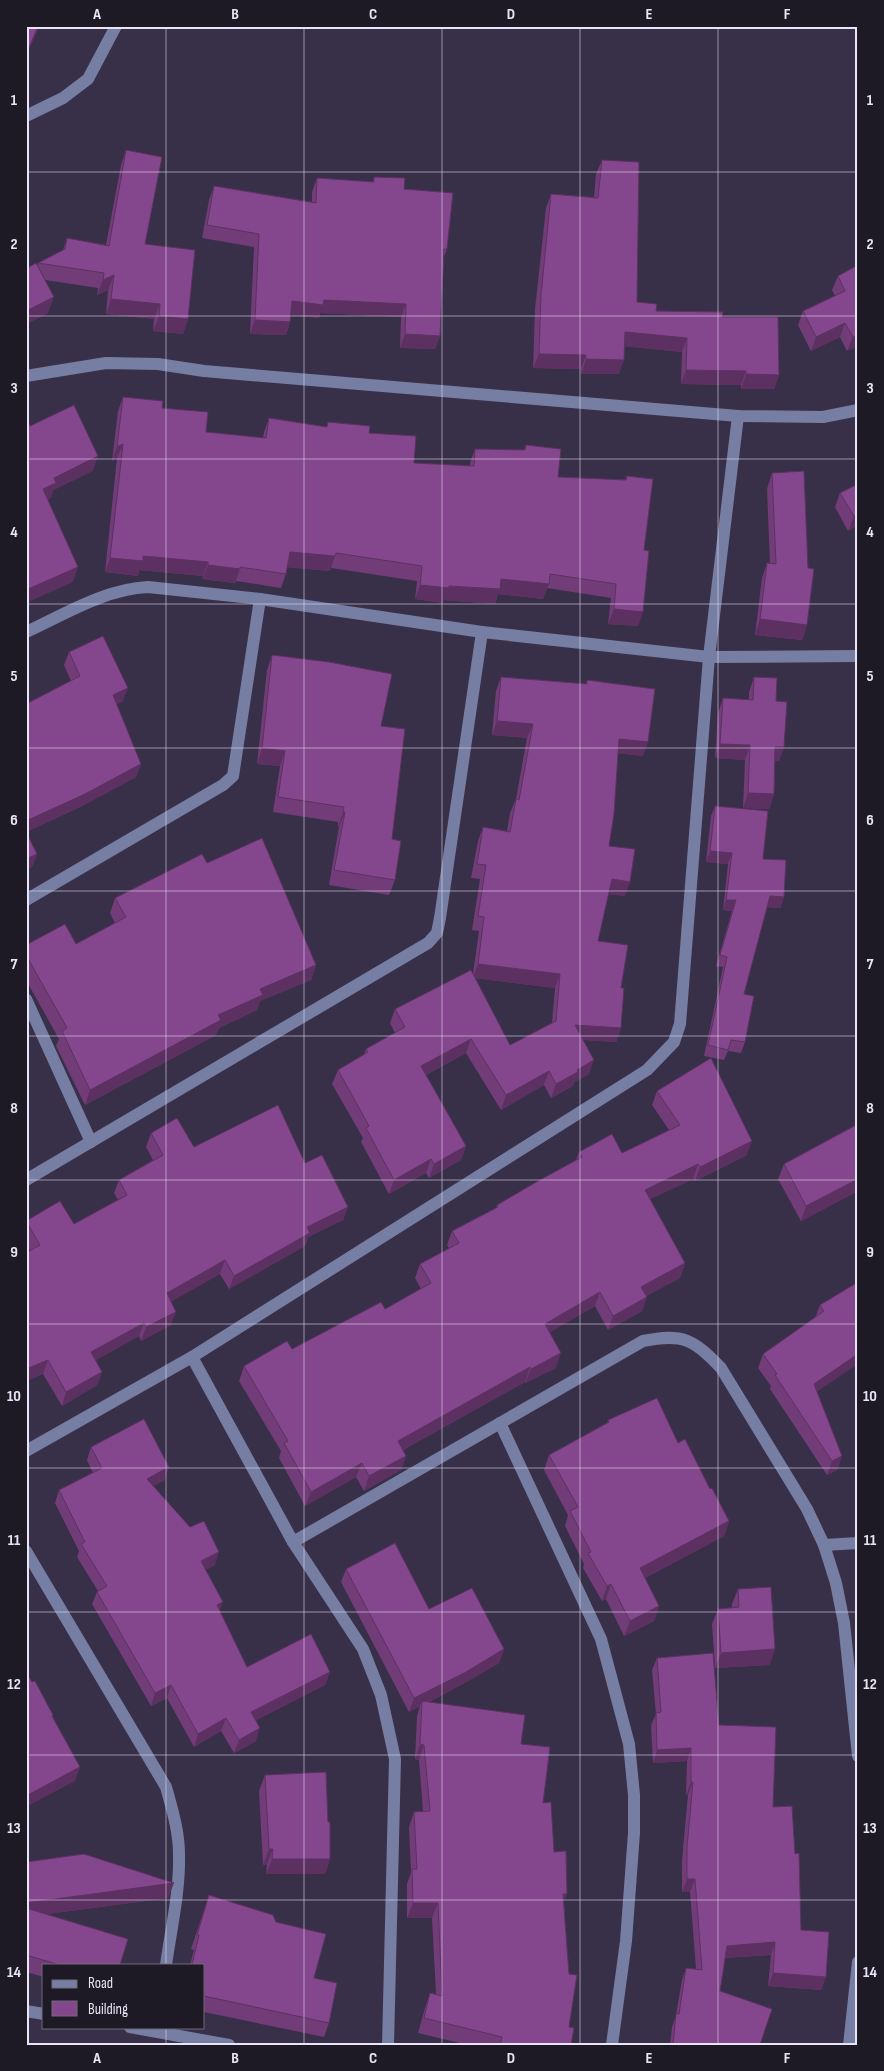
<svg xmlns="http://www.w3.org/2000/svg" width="884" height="2071" font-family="'Sofia Sans Condensed',sans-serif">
  <rect width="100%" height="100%" fill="#382f48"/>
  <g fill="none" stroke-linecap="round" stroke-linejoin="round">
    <g stroke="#777ea3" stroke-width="12">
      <polyline points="26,116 63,98 88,79 116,26"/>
      <polyline points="26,376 106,363 158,364 204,371 738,416 823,417 858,410"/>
      <path d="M26 632C65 614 105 589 148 587L260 599 482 632 709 657 858 656"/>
      <polyline points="26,900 223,785 233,776 260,599"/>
      <polyline points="26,999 91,1142"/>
      <polyline points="26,1180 428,943 437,933 440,918 482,632"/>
      <polyline points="192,1357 293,1542 363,1649 381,1695 395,1759 388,2045"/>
      <polyline points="500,1423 601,1639 629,1744 634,1795 634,1833 626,1941 612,2045"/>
      <polyline points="26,1451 192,1357 647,1070 674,1042 680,1024 709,657 738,416"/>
      <path d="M293 1542 643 1341C683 1333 693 1339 721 1368L807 1509 824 1545 836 1583 844 1623 858 1756"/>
      <polyline points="824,1545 858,1543"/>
      <path d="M26 1551 166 1787C172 1809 179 1831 179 1854 180 1891 171 1929 166 1965"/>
      <polyline points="26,2011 44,2014"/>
      <polyline points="130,2027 229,2045"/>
      <polyline points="849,2045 858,1962"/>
    </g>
  </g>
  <g fill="#723c78" fill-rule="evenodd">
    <polygon points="126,150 145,244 188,319 183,334 153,331 154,319 106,314 108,290 97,295 98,288 45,280 48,313 26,324 26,262 29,267 37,265 38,263 63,250 67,238 106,245 121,165"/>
    <polygon points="602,160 637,302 656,311 722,317 779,375 774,389 741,389 741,385 681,384 682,352 625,346 619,374 581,374 581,369 533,368 535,309 546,208 551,194 594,197 596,174"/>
    <polygon points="374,177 404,189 447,249 444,257 440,336 435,349 400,348 401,317 320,313 319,318 291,315 290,322 286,335 250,334 254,247 202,238 209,200 214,186 312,202 312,192 317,178 373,182"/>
    <polygon points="858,265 858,346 847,351 840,337 811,351 798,325 803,311 835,296 832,290 838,276"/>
    <polygon points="123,397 162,408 206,432 263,438 264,432 269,418 326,427 328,422 369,433 414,463 470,466 470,463 475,449 524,450 526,445 558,477 625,480 627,476 644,550 638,626 608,624 611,598 547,588 543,599 498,594 495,604 444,600 443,603 415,599 417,581 331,568 330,571 287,567 286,574 281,588 236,581 235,583 202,579 203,576 139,570 138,576 105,572 117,458 112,461 118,411"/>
    <polygon points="772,473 807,625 802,640 755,635 762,578 767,563 770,563 767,489"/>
    <polygon points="858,484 858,525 848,531 835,507 840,493"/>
    <polygon points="69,652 123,701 116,704 141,764 136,777 80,807 26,832 37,854 32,867 26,870 26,704 71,681 64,665"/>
    <polygon points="272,655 381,726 392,839 395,880 389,895 329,885 339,827 338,827 338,822 273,812 280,766 257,764 267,670"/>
    <path d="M501 677 586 684 587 680 643 756 618 753 609 846 625 896 608 894 598 941 621 988V1028L616 1042 583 1040 589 1074 574 1082 573 1086 551 1098 544 1085 501 1110 466 1053 426 1075 466 1146 461 1160 429 1178 426 1173 389 1194 361 1142 363 1138 332 1084 338 1070 364 1055 366 1049 395 1033 390 1023 395 1009 473 974 479 931 472 930 480 879 471 878 478 841 483 827 507 831 510 813 516 799 527 738 492 735 496 691ZM475 978 555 988 552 1023 510 1045Z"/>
    <polygon points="754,677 776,701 784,747 779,761 775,761 774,794 769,809 743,808 745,760 715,758 718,713 723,698 749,700 749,692"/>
    <polygon points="715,806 763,859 784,897 780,908 767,907 744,994 745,1042 741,1053 728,1051 724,1060 704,1056 723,967 716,966 732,911 723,910 728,864 706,862 711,816"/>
    <polygon points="207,863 316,965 311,980 260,1001 257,1010 219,1028 216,1035 85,1105 56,1046 59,1039 26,980 26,945 76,944 115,923 110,913 115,898"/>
    <polygon points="657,1091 747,1155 695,1181 693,1179 650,1199 685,1263 680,1278 646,1296 642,1311 608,1330 595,1306 550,1332 556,1368 525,1383 525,1382 403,1450 406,1456 401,1470 364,1491 356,1477 305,1506 279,1458 281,1451 239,1381 244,1366 292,1349 385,1309 421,1289 415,1278 420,1264 449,1248 447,1245 452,1231 496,1208 497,1205 576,1160 579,1152 622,1153 669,1130 652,1105"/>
    <polygon points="858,1124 858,1191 801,1221 778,1179 784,1164"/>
    <polygon points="151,1133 194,1147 305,1163 348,1207 343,1220 308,1237 305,1246 229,1289 220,1274 171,1301 171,1325 141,1341 139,1336 96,1360 102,1372 97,1385 62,1406 43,1374 26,1381 26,1253 30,1250 26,1244 26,1221 74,1224 118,1200 114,1193 119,1180 153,1160 146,1147"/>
    <polygon points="858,1282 817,1392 842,1456 837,1470 827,1475 770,1389 771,1386 758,1368 763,1354 815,1318 820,1305"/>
    <polygon points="608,1420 678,1443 710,1489 729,1521 724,1536 645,1578 659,1606 654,1621 624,1636 606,1599 602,1601 583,1568 584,1564 565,1526 568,1515 544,1470 549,1455 607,1423"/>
    <polygon points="91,1447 165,1480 153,1486 215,1565 205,1570 220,1611 247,1667 330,1672 325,1685 256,1720 256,1741 234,1753 221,1731 194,1747 167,1698 151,1706 92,1604 97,1592 98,1591 77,1557 79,1551 55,1503 59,1490 93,1473 87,1460"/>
    <polygon points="346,1569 429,1609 504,1649 499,1663 461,1685 429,1702 521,1744 543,1803 564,1902 569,2027 571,2045 468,2045 418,2033 425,2008 430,1993 436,1994 432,1918 407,1918 407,1884 411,1872 409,1827 414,1812 423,1811 419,1760 415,1759 417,1716 420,1706 409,1712 341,1582"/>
    <polygon points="738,1589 770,1665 715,1668 712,1624 718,1609 732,1608 732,1604"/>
    <polygon points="657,1658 719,1725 773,1807 795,1854 801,1930 826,1977 821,1990 768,1986 771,1955 725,1958 720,1991 760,2045 670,2045 672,2027 676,2015 682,1980 686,1968 696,1969 690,1892 682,1892 682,1860 688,1795 686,1795 687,1761 653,1763 651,1725 656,1714 652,1670"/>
    <polygon points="265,1775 330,1859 325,1874 266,1874 267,1865 263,1865 259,1791"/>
    <polygon points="26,1862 168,1898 47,1914 120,1965 44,1965 44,1977 26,1972"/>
    <polygon points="209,1895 276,1922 314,1978 329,2023 324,2037 204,2012 204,1965 190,1965 194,1950 191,1949"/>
  </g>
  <g fill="#5c3162">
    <polygon points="38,26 40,26 26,56 26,54"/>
    <polygon points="114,275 108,290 97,295 103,280"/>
    <polygon points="54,297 48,313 26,324 26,311"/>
    <polygon points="111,299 160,304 154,319 106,314"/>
    <polygon points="324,300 406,304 401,317 320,313 319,318 287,315 292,301"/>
    <polygon points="159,316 188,319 183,334 153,331"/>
    <polygon points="255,320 290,322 286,335 250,334"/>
    <polygon points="845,323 840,337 811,351 816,337"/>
    <polygon points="625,332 687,338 682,352 620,346"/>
    <polygon points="405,334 440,336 435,349 400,348"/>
    <polygon points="858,335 858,346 847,351 853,337"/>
    <polygon points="539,354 586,355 581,369 533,368"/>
    <polygon points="586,359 624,360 619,374 581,374"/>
    <polygon points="686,370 746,371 741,385 681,384"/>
    <polygon points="746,374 779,375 774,389 741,389"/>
    <polygon points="123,444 117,458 112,461 117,447"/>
    <polygon points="98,456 93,471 54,490 51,498 37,504 43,489 54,478"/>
    <polygon points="858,514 858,525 848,531 854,516"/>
    <polygon points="290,552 335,556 330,571 284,567"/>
    <polygon points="143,556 208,562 203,576 139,570 138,576 105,572 110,558"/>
    <polygon points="208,565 240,569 235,583 202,579"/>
    <polygon points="78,567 73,582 26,603 26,590"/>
    <polygon points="501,579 549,584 543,599 498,594 495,604 444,600 443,603 415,599 420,585 449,586"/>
    <polygon points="614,609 643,612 638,626 608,624"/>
    <polygon points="760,619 807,625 802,640 755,635"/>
    <polygon points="128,688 123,701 108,709 113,695"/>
    <polygon points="497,721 533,724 527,738 492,735"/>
    <polygon points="619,739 648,742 643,756 613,753"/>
    <polygon points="720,744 750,745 745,760 715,758"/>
    <polygon points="775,747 784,747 779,761 770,761"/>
    <polygon points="262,748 285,751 280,766 257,764"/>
    <polygon points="141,764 136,777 80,807 26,832 26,821"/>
    <polygon points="748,793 774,794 769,809 743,808"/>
    <polygon points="343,812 345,812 339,827 338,827"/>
    <polygon points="710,851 732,853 728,864 706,862"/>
    <polygon points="37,854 32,867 26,870 26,859"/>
    <polygon points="612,879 630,882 625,896 607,894"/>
    <polygon points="770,896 784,897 780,908 767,907"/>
    <polygon points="726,900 736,900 732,911 723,910"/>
    <polygon points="478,964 560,974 555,988 473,978"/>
    <polygon points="316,965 311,980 260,1001 257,1010 219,1028 216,1035 85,1105 90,1090 218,1015 260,989"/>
    <polygon points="575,1025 621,1028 616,1042 570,1039"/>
    <polygon points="471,1039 466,1053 416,1080 421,1066"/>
    <polygon points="594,1060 589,1074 574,1082 573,1086 551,1098 556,1084 577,1070"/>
    <polygon points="549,1071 544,1085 501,1110 506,1095"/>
    <polygon points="752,1141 747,1155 695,1181 700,1167"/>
    <polygon points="466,1146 461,1160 429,1178 434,1164"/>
    <polygon points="431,1159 426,1173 389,1194 394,1180"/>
    <polygon points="698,1164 693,1179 640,1204 645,1190"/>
    <polygon points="858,1179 858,1191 801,1221 806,1206"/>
    <polygon points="348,1207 343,1220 308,1237 305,1246 229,1289 234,1276 307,1227"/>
    <polygon points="225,1260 220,1274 162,1307 167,1293"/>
    <polygon points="685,1263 680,1278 636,1301 641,1287"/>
    <polygon points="600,1292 595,1306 540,1338 545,1324"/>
    <polygon points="647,1297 642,1311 608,1330 613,1316"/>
    <polygon points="176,1312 171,1325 141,1341 146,1327"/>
    <polygon points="144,1323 139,1336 86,1366 91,1352"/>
    <polygon points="561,1353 556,1368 525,1383 531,1369"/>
    <polygon points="858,1354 858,1364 809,1397 814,1384"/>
    <polygon points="48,1360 43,1374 26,1381 26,1369"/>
    <polygon points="530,1367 525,1382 393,1455 398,1441"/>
    <polygon points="102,1372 97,1385 62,1406 66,1392"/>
    <polygon points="406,1456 401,1470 364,1491 369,1476"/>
    <polygon points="842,1456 837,1470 827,1475 832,1461"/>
    <polygon points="362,1463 356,1477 305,1506 311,1492"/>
    <polygon points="169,1467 165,1480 142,1492 147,1479"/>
    <polygon points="729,1521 724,1536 635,1583 640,1568"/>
    <polygon points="219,1552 215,1565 196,1574 201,1561"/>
    <polygon points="611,1584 606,1599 602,1601 607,1586"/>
    <polygon points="223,1602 218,1615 217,1605"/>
    <polygon points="659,1606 654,1621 624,1636 630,1621"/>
    <polygon points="504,1649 499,1663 461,1685 422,1705 422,1701 420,1706 409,1712 414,1698"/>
    <polygon points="775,1649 770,1665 715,1668 721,1653"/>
    <polygon points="330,1672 325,1685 247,1725 251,1712"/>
    <polygon points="171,1685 167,1698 151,1706 155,1693"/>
    <polygon points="226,1718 221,1731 194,1747 198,1734"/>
    <polygon points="260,1728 256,1741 234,1753 239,1740"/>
    <polygon points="420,1744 424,1745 419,1760 415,1759"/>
    <polygon points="691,1748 687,1761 653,1763 657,1750"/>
    <polygon points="80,1767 75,1781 26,1807 26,1796"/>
    <polygon points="691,1782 693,1782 688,1795 686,1795"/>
    <polygon points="269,1849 273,1849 267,1865 263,1865"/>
    <polygon points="272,1859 330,1859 325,1874 266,1874"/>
    <polygon points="687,1879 695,1879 690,1892 682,1892"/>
    <polygon points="174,1883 168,1898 26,1917 26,1903"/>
    <polygon points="563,1894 567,1894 561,1909"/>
    <polygon points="413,1903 438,1903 432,1918 407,1918"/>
    <polygon points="775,1942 771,1955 722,1958 727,1946"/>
    <polygon points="773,1973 826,1977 821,1990 768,1986"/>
  </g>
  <g fill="#84468c" stroke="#5c3162">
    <polygon points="26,26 38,26 28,50 26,50"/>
    <polygon points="126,150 162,157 145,244 195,250 188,319 159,316 160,304 111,299 114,275 103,280 104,273 38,263 65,249 67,238 109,246"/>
    <polygon points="602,160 639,162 637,302 657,304 656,311 723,312 722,317 778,317 779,375 746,374 746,371 686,370 687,338 625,332 624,360 586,359 586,355 539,354 541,295 551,194 598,198"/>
    <polygon points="374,177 405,178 404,189 453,193 447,249 444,249 440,336 405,334 406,304 324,300 323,305 292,301 290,322 255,320 259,234 207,225 214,186 316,203 317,178 374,182"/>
    <polygon points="26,262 29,267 36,263 54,297 26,311"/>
    <polygon points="858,265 858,335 853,337 845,323 816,337 803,311 845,291 838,276"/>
    <polygon points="123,397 163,401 162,408 208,412 206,432 266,438 269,418 327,427 328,422 370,426 369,433 416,436 414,463 474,466 475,449 525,450 526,445 561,449 558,477 626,480 627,476 653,479 644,550 649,551 643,612 614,609 616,584 550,574 549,584 501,579 500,589 449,586 449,588 420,585 422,566 336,553 335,556 290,552 286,574 240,567 240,569 208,565 208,562 143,556 143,561 110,558 123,444 117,447"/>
    <polygon points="74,405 98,456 54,478 56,483 43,489 78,567 26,590 26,422 28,421 30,426"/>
    <polygon points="804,471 808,568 814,569 807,625 760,619 767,563 776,564 772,473"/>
    <polygon points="858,484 858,514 854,516 840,493"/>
    <polygon points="103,636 128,688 113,695 141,764 85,794 26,821 26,704 80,676 69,652"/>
    <polygon points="272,655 329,662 392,674 381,726 405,729 392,839 401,841 395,880 334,870 345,812 343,812 344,807 278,797 285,751 262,748"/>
    <polygon points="501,677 587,684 587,680 655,689 648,742 619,739 614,814 609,846 635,849 630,882 612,879 598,941 628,945 621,988 624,988 621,1028 575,1025 594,1060 577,1070 578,1072 556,1084 549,1071 506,1095 471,1039 421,1066 466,1146 434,1164 431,1159 394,1180 366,1128 369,1126 338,1070 368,1052 366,1049 405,1027 395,1009 471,970 510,1045 556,1021 560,974 478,964 484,917 478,916 486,865 477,864 483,827 510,832 516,799 519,800 533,724 497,721"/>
    <polygon points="754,677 777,678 776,701 787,702 784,747 775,747 774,794 748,793 750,745 720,744 723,698 753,700"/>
    <polygon points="715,806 768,811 763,859 786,860 784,897 770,896 744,994 754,996 745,1042 731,1040 728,1050 708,1045 727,957 720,955 736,900 726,900 732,853 710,851"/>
    <polygon points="26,832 37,854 26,859"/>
    <polygon points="262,838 316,965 260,989 263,995 218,1015 221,1020 90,1090 62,1031 67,1028 26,955 26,945 65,924 76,944 126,917 115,898 202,854 207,863"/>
    <polygon points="711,1058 752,1141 700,1167 698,1164 645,1190 685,1263 641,1287 647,1297 613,1316 600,1292 545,1324 561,1353 531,1369 530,1367 398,1441 406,1456 369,1476 362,1463 311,1492 284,1443 288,1441 244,1366 287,1341 292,1349 381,1302 385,1309 431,1283 420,1264 459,1243 452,1231 498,1207 497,1205 538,1181 582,1157 579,1152 612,1134 622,1153 680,1125 657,1091"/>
    <polygon points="278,1105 305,1163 322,1155 348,1207 307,1227 310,1233 234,1276 225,1260 167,1293 176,1312 146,1327 144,1323 91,1352 102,1372 66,1392 48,1360 26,1369 26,1253 40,1245 26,1221 60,1201 74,1224 127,1195 119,1180 163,1155 151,1133 177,1118 194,1147"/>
    <polygon points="858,1124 858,1179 806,1206 784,1164"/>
    <polygon points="858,1282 858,1354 814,1384 842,1456 832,1461 775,1375 777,1374 763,1354 824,1311 820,1305"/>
    <polygon points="657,1398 678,1443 685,1439 710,1489 712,1488 729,1521 640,1568 659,1606 630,1621 611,1584 607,1586 588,1553 591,1552 570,1511 578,1507 549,1455 609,1422 608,1420"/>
    <polygon points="144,1419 169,1467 147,1479 190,1527 204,1521 219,1552 201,1561 223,1602 217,1605 247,1667 311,1634 330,1672 251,1712 260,1728 239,1740 226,1718 198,1734 171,1685 155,1693 97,1592 107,1586 81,1544 85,1542 59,1490 102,1468 91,1447"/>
    <polygon points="395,1543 429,1609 472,1588 504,1649 466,1672 414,1698 346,1569"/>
    <polygon points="771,1587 775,1649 721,1653 718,1609 739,1607 738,1589"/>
    <polygon points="26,1610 29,1615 26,1616"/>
    <polygon points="713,1653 719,1725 776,1727 773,1807 792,1806 795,1854 799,1853 801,1930 829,1932 826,1977 773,1973 775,1942 727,1946 720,1991 772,2009 760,2045 673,2045 676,2014 679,2014 686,1968 702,1970 695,1879 687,1879 687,1847 693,1782 691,1782 691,1748 657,1750 656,1713 661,1712 657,1658"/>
    <polygon points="26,1672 32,1682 35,1681 53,1715 52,1716 80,1767 26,1796"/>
    <polygon points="422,1701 525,1715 521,1744 550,1747 543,1803 551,1802 554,1852 566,1851 567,1894 563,1894 569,1974 577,1975 569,2027 574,2028 571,2045 500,2045 502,2037 424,2018 430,1993 442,1996 438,1903 413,1903 412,1869 417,1869 414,1812 430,1811 424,1745 420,1744"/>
    <polygon points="326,1772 328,1822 330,1822 330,1859 272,1859 273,1849 269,1849 265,1775"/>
    <polygon points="84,1854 174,1883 26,1903 26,1862"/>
    <polygon points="209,1895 273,1915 276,1922 326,1934 314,1978 337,1983 329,2023 204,1996 204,1965 192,1965 199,1935 197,1935"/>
    <polygon points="26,1908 128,1939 120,1965 60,1965 26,1955"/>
  </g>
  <path fill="none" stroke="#eae5f6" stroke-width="1" stroke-opacity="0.55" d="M166 26V1965M304 26V2045M442 26V2045M580 26V2045M718 26V2045M26 172H858M26 316H858M26 459H858M26 604H858M26 748H858M26 891H858M26 1036H858M26 1180H858M26 1324H858M26 1468H858M26 1612H858M26 1755H858M26 1900H858M166 2027V2045"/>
  <rect width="884" height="2071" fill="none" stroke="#1d1925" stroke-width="55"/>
  <rect x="42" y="1964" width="162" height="65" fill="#1d1925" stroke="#6f6b79"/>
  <rect x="52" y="1980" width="25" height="8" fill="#777ea3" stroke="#6f6b79"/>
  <text x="88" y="1988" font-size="15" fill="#eae5f6">Road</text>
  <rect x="52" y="2001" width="25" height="15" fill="#84468c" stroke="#6f6b79"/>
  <text x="88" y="2014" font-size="15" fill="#eae5f6">Building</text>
  <rect x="28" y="28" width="828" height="2016" fill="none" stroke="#eae5f6" stroke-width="2"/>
  <g font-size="16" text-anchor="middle" font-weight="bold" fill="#eae5f6">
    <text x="97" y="19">A</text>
    <text x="235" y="19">B</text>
    <text x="373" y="19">C</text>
    <text x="511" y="19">D</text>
    <text x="649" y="19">E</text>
    <text x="787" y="19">F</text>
    <text x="14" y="105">1</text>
    <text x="870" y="105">1</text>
    <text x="14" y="249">2</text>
    <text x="870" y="249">2</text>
    <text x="14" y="393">3</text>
    <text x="870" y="393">3</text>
    <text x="14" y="537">4</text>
    <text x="870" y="537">4</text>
    <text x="14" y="681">5</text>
    <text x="870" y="681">5</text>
    <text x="14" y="825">6</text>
    <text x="870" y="825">6</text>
    <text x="14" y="969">7</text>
    <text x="870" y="969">7</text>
    <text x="14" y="1113">8</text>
    <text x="870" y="1113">8</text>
    <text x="14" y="1257">9</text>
    <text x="870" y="1257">9</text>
    <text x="14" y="1401">10</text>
    <text x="870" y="1401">10</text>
    <text x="14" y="1545">11</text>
    <text x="870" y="1545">11</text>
    <text x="14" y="1689">12</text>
    <text x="870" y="1689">12</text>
    <text x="14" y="1833">13</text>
    <text x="870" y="1833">13</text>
    <text x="14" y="1977">14</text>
    <text x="870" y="1977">14</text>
    <text x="97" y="2063">A</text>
    <text x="235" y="2063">B</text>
    <text x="373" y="2063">C</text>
    <text x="511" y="2063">D</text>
    <text x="649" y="2063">E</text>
    <text x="787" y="2063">F</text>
  </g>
</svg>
